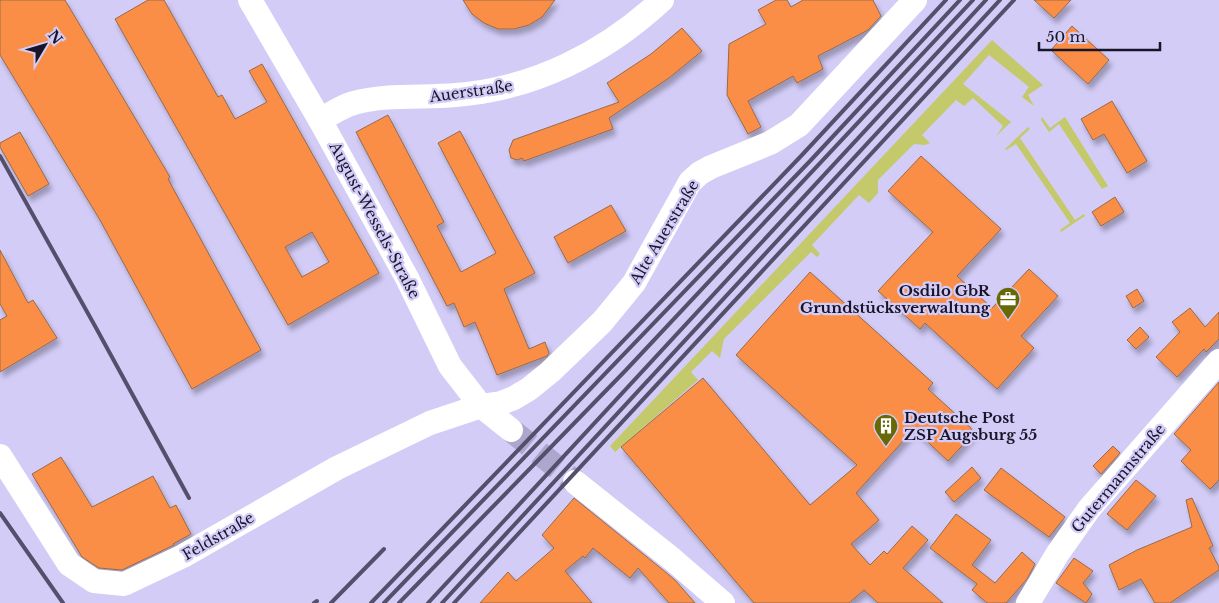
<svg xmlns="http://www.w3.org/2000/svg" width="1219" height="603" font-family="'Libre Baskerville',serif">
  <defs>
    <filter id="shadow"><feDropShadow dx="3" dy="5.5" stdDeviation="2.5" flood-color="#0004"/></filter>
  </defs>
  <rect width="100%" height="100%" fill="#d2ccf7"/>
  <g fill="#c4c96c">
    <polygon points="992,40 1043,85 1028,95 1034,106 1022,97 1029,87 989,55 963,84 1011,122 996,136 1003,126 973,98 964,106 956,100 922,135 930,143 925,145 914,144 878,180 878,193 869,203 859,195 812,245 820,254 817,257 811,252 724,339 720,358 712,351 691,372 698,380 615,452 610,446"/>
    <polygon points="1042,117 1050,128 1065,117 1108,186 1102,189 1059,124 1049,132 1041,120"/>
    <polygon points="1028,127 1030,129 1020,138 1075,220 1084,214 1085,216 1061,232 1060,230 1070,223 1016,144 1006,150 1005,149"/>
  </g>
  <g fill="#fb8e47" stroke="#99694c" fill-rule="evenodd" filter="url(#shadow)">
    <polygon points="0,0 65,0 170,177 168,179 261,350 192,389 100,220 0,55"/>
    <path d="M148 0H164L218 97 222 95 235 119 267 102 249 71 262 64 379 273 288 325 115 19ZM312 232 329 262 302 277 285 247Z"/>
    <polygon points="463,0 555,0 542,17 529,25 514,29 498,29 484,23 472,14"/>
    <polygon points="776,0 787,0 791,7 803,0 873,0 881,16 868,30 818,56 823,69 797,83 793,76 748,101 761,127 748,134 727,95 729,44 766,24 758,10"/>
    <polygon points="1034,0 1071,0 1054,18"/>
    <polygon points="1072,26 1109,60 1088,84 1051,50"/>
    <polygon points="682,28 702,51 669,78 609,118 613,129 524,161 522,158 517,160 511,158 509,150 513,140 619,102 607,83 651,54"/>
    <polygon points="1112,101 1147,161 1127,173 1104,134 1093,140 1081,119"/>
    <polygon points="388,115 444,222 437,226 461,272 496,253 438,143 460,131 535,273 504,289 529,349 545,342 549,353 547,356 497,375 475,322 464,327 454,303 447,306 356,132"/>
    <polygon points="20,132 49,184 28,196 0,147 0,143"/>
    <polygon points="921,156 1001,229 957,276 992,308 1029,269 1058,296 1021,336 1034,348 997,389 925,323 920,329 878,291 933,232 888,191"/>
    <polygon points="1115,197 1124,212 1101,226 1092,212"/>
    <polygon points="611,205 626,231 568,263 554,237"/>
    <polygon points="0,250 28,303 33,300 57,338 0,372 0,320 7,316 0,304"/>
    <polygon points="810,272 933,383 928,389 971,428 972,435 948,461 914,429 856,493 879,520 851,544 870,565 884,551 887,554 912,526 928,540 903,568 943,603 878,603 864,590 849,603 754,603 621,447 703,378 810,505 857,465 736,355"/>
    <polygon points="1137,289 1144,301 1133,308 1126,296"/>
    <polygon points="1190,308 1205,327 1219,312 1219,339 1206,352 1204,349 1177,377 1156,357 1180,332 1172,322"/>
    <polygon points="1140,327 1149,337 1136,349 1127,340"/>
    <polygon points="1219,382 1219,480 1210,489 1181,461 1191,450 1174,434"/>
    <polygon points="1113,446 1120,453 1101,474 1093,466"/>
    <polygon points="61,457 92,507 153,476 170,508 176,505 191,534 173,544 174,545 122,570 99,568 82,557 79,552 32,474"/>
    <polygon points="972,467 981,478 954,502 945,492"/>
    <polygon points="1001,468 1065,517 1049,537 984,490"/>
    <polygon points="1136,480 1156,496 1127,530 1107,514"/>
    <polygon points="574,498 663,570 675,580 695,603 669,603 638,568 630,578 593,548 585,558 583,556 565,571 592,603 480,603 508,572 516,581 554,548 542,535"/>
    <polygon points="1192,498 1213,546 1209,548 1219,567 1219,570 1170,603 1155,603 1141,579 1119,590 1109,565 1137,550 1192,527 1186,500"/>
    <polygon points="956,514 991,540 972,565 995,583 1022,552 1035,564 1027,579 1006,603 987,603 972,590 977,584 930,548"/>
    <polygon points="1074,558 1093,571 1083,583 1092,594 1086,603 1056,583"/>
  </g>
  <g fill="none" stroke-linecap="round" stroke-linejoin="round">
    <polyline stroke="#ada7ce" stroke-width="24" stroke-dasharray="24 12" stroke-linecap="butt" points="511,430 575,482"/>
    <g stroke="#fff" stroke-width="24">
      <polyline points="250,0 320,120 407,278 450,366 481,406 511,430"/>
      <path d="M320 120C331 114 342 106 354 103 386 94 423 98 456 95 534 89 605 53 662 0"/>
      <polyline points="0,456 69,564 94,581 124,584 183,556 337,468 430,423 481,406 501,403 514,398 529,389 550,372 602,322 634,283 690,182 700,173 711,167 770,143 799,125 915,0"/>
      <polyline points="575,482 672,559 723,603"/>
      <polyline points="1028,603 1058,553 1089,509 1219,361"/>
    </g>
    <g stroke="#544f6b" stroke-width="4">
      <polyline points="0,156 95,326 189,498"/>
      <polyline points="0,513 63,603"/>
      <polyline points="314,603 317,601"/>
      <polyline points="331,603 384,549"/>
      <polyline points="371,603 802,155 946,0"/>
      <polyline points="384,603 811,160 960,0"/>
      <polyline points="399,603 626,370 973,0"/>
      <polyline points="428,603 986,0"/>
      <polyline points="442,603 1000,0"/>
      <polyline points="454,603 1014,0"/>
    </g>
  </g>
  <defs>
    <symbol id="office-pin" viewBox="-11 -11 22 30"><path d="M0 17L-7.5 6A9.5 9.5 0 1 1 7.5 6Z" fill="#676906" stroke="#d2ccf7"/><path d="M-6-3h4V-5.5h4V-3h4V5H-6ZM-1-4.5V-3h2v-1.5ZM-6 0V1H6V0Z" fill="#fff"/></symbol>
    <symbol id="building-pin" viewBox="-11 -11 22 30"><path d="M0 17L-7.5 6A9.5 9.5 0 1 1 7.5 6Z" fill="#676906" stroke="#d2ccf7"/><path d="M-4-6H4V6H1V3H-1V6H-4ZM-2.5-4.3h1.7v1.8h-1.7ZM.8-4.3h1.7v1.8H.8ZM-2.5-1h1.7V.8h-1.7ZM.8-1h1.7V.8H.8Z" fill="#fff"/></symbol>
  </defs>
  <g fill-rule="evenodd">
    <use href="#office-pin" x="994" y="285" width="28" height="38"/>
    <use href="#building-pin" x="872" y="412" width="28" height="38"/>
  </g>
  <g text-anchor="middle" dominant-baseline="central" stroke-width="4.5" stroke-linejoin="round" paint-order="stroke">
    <g font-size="15" fill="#191529" stroke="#d2ccf7">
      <text transform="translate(471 91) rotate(-8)">Auerstraße</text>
      <text transform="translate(375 220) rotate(62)">August-Wessels-Straße</text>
      <text transform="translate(664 232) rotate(-59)">Alte Auerstraße</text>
      <text transform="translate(1118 478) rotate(-50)">Gutermannstraße</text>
      <text transform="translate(218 536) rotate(-30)">Feldstraße</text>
    </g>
    <g font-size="15" font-weight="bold" fill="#191529" stroke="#d2ccf7" text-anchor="end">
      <text x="990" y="290">Osdilo GbR<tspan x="990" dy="17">Grundstücksverwaltung</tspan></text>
      <text x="904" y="417" text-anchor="start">Deutsche Post<tspan x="904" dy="17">ZSP Augsburg 55</tspan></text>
    </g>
  </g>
  <g transform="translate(45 45) rotate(52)" stroke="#d2ccf7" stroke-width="4" paint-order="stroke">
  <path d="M0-4L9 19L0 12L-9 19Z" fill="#191529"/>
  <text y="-8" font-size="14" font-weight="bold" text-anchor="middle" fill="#191529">N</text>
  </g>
  <path d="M1039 42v8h121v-8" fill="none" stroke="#191529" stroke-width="2.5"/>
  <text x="1046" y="42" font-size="15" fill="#191529" stroke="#d2ccf7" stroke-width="4" paint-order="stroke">50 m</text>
</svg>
